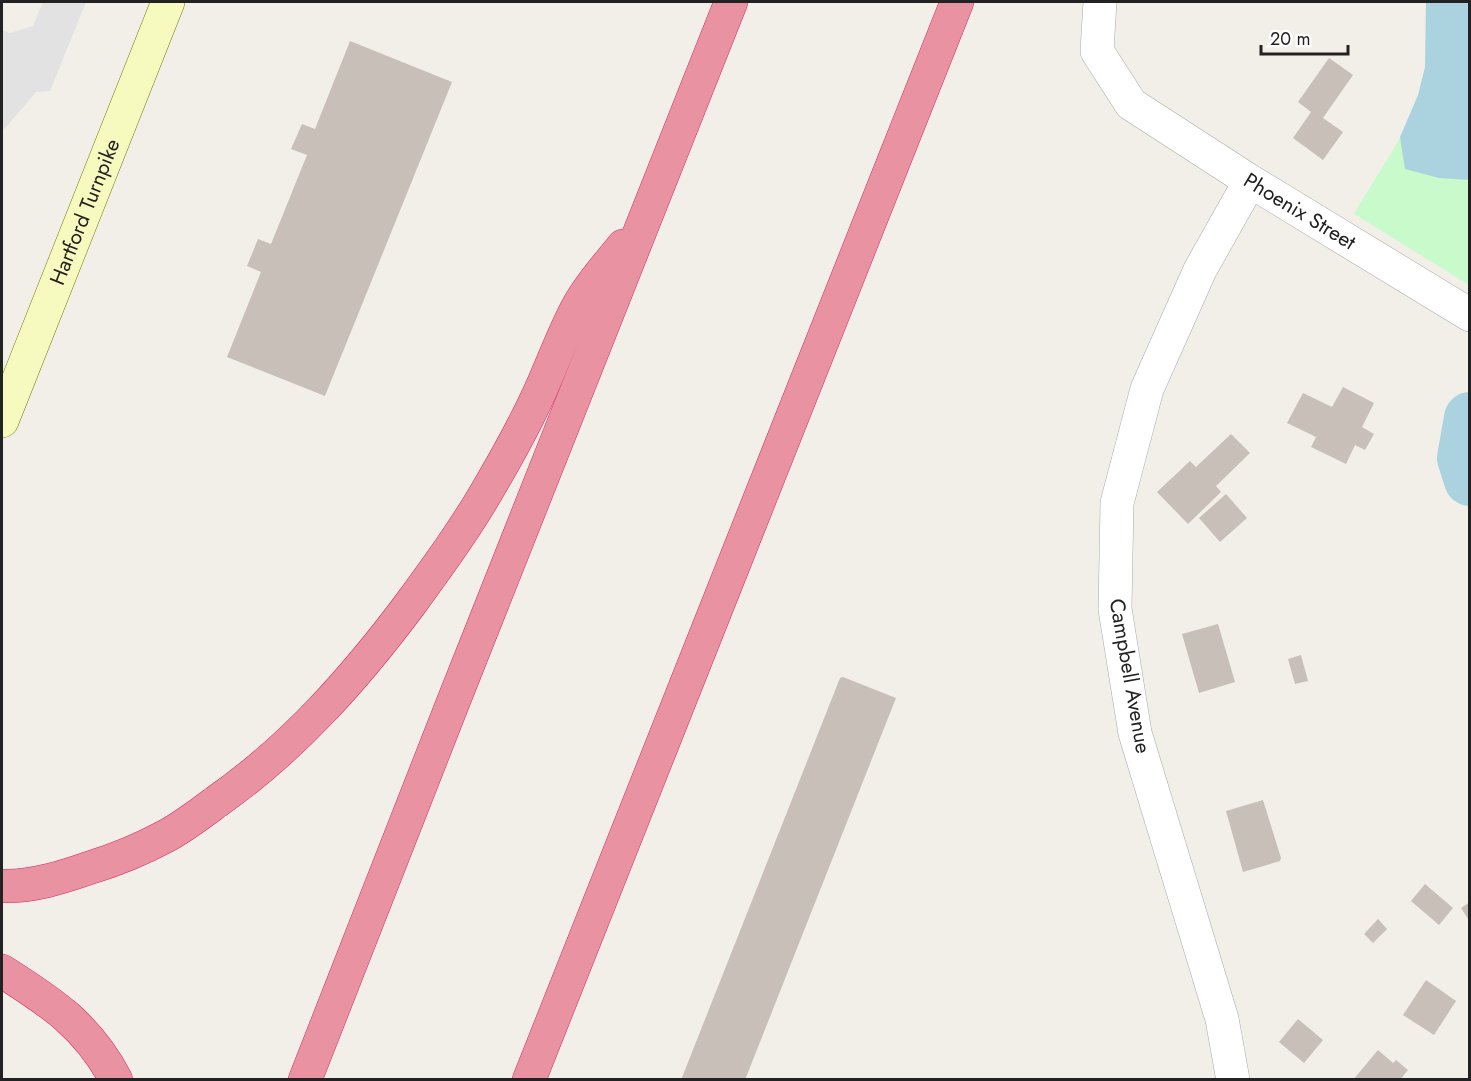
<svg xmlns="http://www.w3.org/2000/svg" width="1471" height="1081" font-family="Jost,sans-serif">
  <rect width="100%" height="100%" fill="#f2efe9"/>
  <path fill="#c8facc" d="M1426 2H1469V285L1354 214C1379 171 1420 116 1425 66 1427 45 1425 23 1426 2Z"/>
  <polygon fill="#e2e2e2" points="43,2 86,2 50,91 36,92 6,127 2,130 2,30 10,33 33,26"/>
  <polygon fill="#aad3df" points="1426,2 1469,2 1469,180 1439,178 1405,169 1400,137 1418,95 1425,67"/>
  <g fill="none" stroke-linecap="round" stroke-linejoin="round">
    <polyline stroke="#aad3df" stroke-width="52" points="1470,418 1463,458 1470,480"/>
  </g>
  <g fill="#c7bfb8">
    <polygon points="350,41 452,82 325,396 227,357 261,272 247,266 258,239 271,244 307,155 291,149 302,124 315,129"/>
    <polygon points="1329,58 1353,75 1323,118 1343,132 1323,160 1293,138 1311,112 1298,102"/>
    <polygon points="1343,387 1374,403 1362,427 1374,434 1365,450 1355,445 1346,464 1311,447 1316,437 1287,423 1303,393 1332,407"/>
    <polygon points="1231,434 1250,453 1216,486 1221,492 1188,524 1157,492 1190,461 1196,467"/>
    <polygon points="1226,494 1247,518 1220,542 1199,518"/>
    <polygon points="1218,624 1235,682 1199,693 1182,634"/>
    <polygon points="1301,655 1308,681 1295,684 1288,659"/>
    <polygon points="843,677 896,698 745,1080 681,1080 840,678"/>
    <polygon points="1263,800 1281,858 1280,861 1243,872 1226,811"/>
    <polygon points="1425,884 1453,908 1439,925 1411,901"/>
    <polygon points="1470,902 1470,922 1461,908"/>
    <polygon points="1378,919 1387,929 1373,943 1364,934"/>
    <polygon points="1426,980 1456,1001 1434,1035 1403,1015"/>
    <polygon points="1298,1019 1323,1040 1304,1063 1279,1042"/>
    <polygon points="1378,1050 1393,1063 1396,1060 1408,1070 1400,1080 1353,1080"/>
  </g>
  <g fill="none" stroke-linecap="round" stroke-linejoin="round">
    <defs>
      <g id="street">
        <path id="s1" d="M1100 2 1097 51 1131 104 1250 181 1470 315"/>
        <polyline points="1233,1080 1222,1019 1135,733 1115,609 1117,503 1147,389 1200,270 1250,181"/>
      </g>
      <g id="secondary">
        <path id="s2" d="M2 421 168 2"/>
      </g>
      <g id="highway">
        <path d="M2 886C33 887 63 877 92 867 118 859 142 849 166 836 183 827 200 814 216 802 293 748 355 678 411 603 438 566 465 529 487 491 507 457 526 423 542 387 553 362 563 335 576 310 588 287 607 266 623 246"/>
        <path d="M2 971C51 1002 88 1026 116 1080"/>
        <polyline points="305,1080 452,705 731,2"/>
        <polyline points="529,1080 957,2"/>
      </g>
    </defs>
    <use href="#street" stroke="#a9a9a9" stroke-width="34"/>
    <use href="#secondary" stroke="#707d05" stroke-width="34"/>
    <use href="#highway" stroke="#dc2a67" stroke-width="34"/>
    <use href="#street" stroke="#fff" stroke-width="33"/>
    <use href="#secondary" stroke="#f7fabf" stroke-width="33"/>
    <use href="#highway" stroke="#e892a2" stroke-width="33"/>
  </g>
  <g text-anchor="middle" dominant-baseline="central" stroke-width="5" stroke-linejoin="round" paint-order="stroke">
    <g font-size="21" fill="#222" stroke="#fff">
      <text stroke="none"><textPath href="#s2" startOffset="225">Hartford Turnpike</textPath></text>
      <text stroke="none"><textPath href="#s1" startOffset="312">Phoenix Street</textPath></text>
      <text transform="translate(1130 676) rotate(80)">Campbell Avenue</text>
    </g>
  </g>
  <rect width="1471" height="1081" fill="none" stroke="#222222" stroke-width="6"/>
  <path d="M1261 45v9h87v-9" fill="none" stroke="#222222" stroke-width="3"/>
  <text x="1270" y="45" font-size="18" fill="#222222" stroke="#ffffff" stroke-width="4.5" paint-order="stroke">20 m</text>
</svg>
